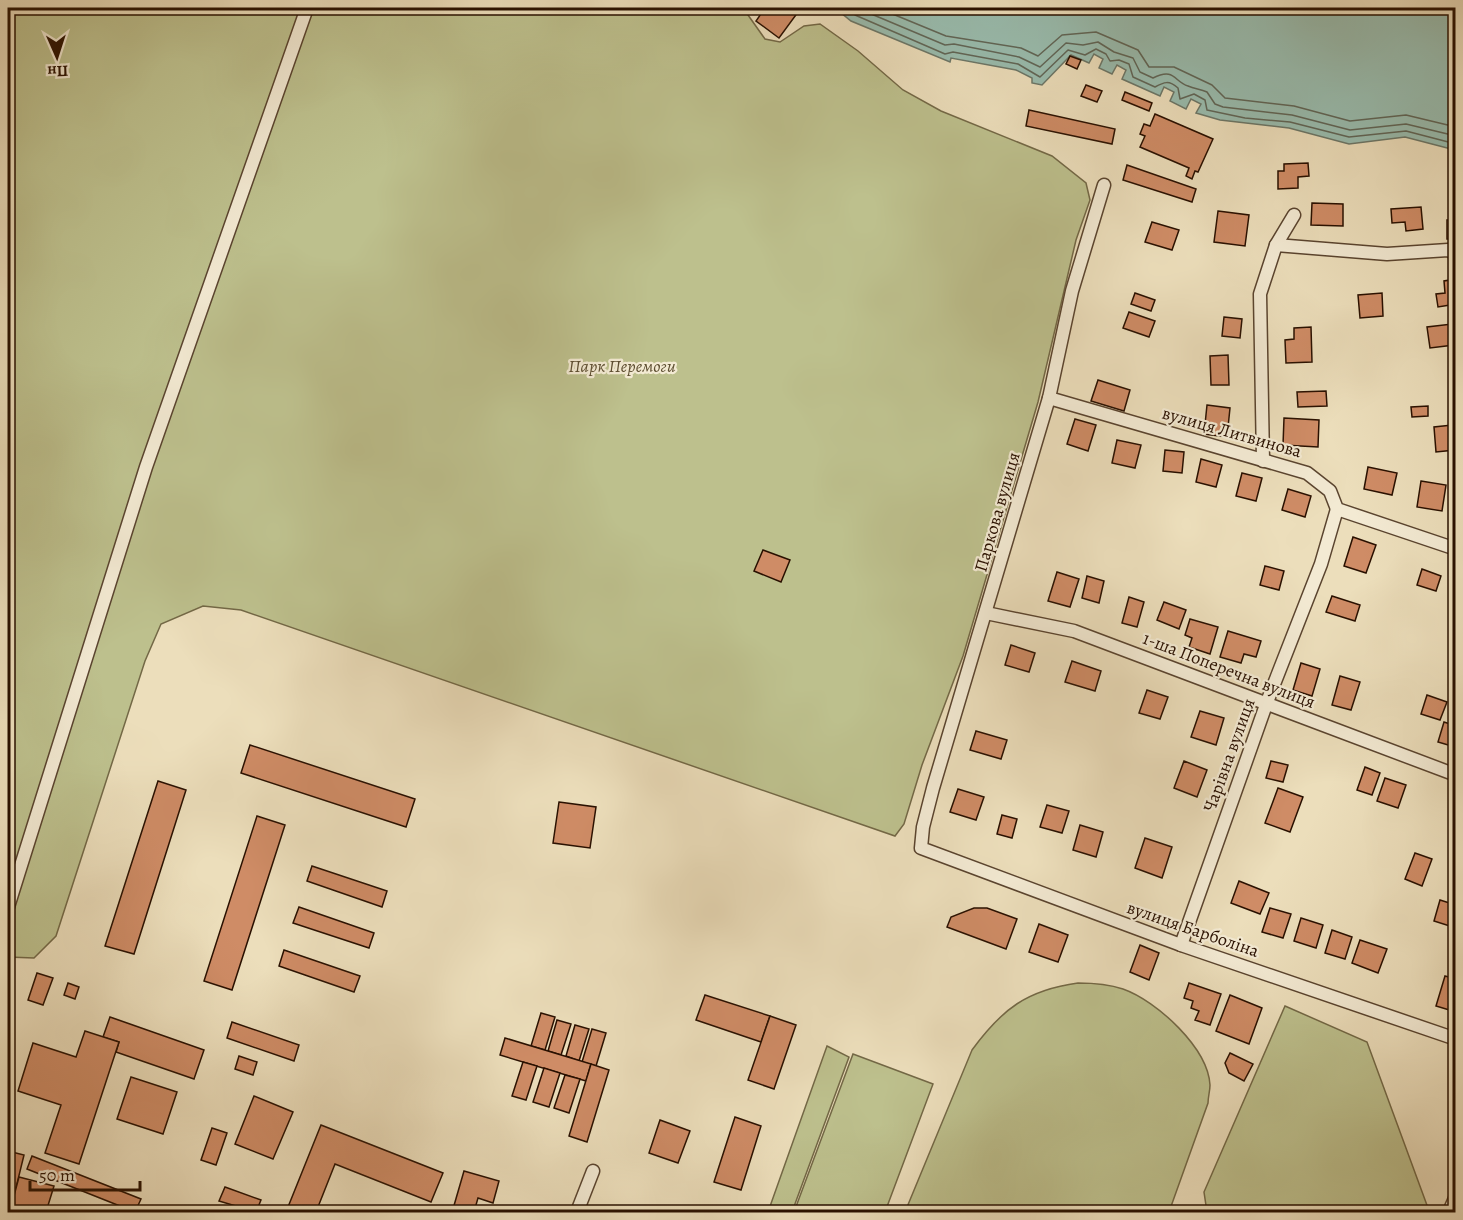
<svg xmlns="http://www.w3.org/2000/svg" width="1463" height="1220" font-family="Alegreya,serif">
  <rect width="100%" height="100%" fill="#ecdebb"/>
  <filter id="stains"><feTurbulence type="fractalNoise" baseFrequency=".00333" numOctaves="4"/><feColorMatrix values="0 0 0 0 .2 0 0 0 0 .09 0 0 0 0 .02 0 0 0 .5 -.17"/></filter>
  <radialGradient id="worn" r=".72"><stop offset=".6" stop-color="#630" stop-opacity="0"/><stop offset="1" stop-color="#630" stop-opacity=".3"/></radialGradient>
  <g fill="#bdc08d" stroke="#736846" stroke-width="1.5">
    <polygon points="8,8 750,8 748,15 765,39 780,42 804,26 820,24 858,51 903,90 941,111 1052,156 1086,183 1090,200 1076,240 1038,402 963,656 922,765 904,824 895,836 241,610 203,606 161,624 145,661 56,936 34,958 8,957"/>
    <path d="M1078 983C1094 983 1108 984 1123 989 1157 1001 1208 1048 1210 1085 1210 1091 1208 1097 1208 1103L1169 1212H905L972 1050C1002 1009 1027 990 1078 983Z"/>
    <polygon points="1285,1006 1367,1042 1428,1208 1426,1212 1207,1212 1204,1192"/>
    <polygon points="827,1046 849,1057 792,1212 768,1212"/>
    <polygon points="853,1054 933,1084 885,1212 794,1212"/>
  </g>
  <polygon fill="#99bcae" stroke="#6c7768" stroke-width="1.5" points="835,8 1455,8 1455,150 1405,137 1349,144 1289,128 1220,120 1196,113 1201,104 1191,99 1186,109 1170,101 1174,92 1164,87 1160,96 1122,79 1126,70 1117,65 1112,74 1099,68 1103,59 1094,54 1089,63 1071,55 1042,85 1032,83 1032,78 1016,70 951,58 950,62 851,21"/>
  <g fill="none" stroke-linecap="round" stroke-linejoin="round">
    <g stroke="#616657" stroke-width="1.5">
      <path d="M845 8 855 15 945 54 953 52 1018 64 1040 77 1068 50 1085 55 1096 49 1106 54 1110 61 1119 60 1129 64 1133 77 1155 87C1164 82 1169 80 1178 88L1180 99 1194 94 1205 100 1207 110 1245 118 1290 122 1349 137 1406 131 1456 144"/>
      <path d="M857 8 945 45 954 44 1019 57 1040 67 1066 43 1083 45 1098 42 1114 52 1133 58 1140 72 1153 78C1175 67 1174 82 1188 86 1195 89 1200 89 1207 92L1215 104 1223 107 1292 115 1350 130 1406 124 1456 136"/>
      <polyline points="878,8 946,36 1021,48 1038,56 1062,35 1096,32 1138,50 1149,67 1174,67 1212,85 1225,98 1294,106 1350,121 1406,115 1456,127"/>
    </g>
  </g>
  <g fill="#cf8c66" stroke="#291000" stroke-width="1.5">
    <polygon points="765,8 801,8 779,38 756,21"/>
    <polygon points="1070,56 1081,60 1077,69 1066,64"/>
    <polygon points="1086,85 1102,91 1097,102 1081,96"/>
    <polygon points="1125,92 1152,103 1149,111 1122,100"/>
    <polygon points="1029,110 1115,129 1112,144 1026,126"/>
    <polygon points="1155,114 1213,139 1198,172 1195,171 1192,179 1186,176 1189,168 1140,147 1145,136 1140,134 1144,124 1150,126"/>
    <polygon points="1308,163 1309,176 1298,177 1298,188 1278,189 1278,171 1284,171 1284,164"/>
    <polygon points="1127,165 1196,189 1192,202 1123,180"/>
    <polygon points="1312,203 1343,204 1343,226 1311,225"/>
    <polygon points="1421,207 1423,229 1406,231 1405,222 1392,223 1391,209"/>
    <polygon points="1218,211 1249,215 1245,246 1214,242"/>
    <rect x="1447" y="220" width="9" height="19"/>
    <polygon points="1152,222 1179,230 1172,250 1145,242"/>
    <polygon points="1456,279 1456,304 1438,307 1436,294 1445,293 1444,281"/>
    <polygon points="1135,293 1155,300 1151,311 1131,304"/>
    <polygon points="1382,293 1383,316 1360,318 1358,295"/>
    <polygon points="1129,312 1155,321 1149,337 1123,328"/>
    <polygon points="1224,317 1242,319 1240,338 1222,336"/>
    <polygon points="1452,324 1454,345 1430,348 1427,327"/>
    <polygon points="1311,327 1312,362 1286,363 1285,340 1294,339 1294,328"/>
    <polygon points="1228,355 1229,385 1211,385 1210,356"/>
    <polygon points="1098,380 1130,390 1124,411 1091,401"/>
    <polygon points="1326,391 1327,406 1298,407 1297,392"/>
    <polygon points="1207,405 1230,408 1227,437 1204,434"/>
    <polygon points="1428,406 1428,416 1412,417 1411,407"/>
    <polygon points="1284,418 1319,420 1318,447 1283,445"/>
    <polygon points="1075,419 1096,425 1088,451 1067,444"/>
    <polygon points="1452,425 1455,450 1436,452 1434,427"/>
    <polygon points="1117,440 1141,445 1135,468 1112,463"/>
    <polygon points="1165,450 1184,452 1182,473 1163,471"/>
    <polygon points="1201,459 1222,465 1216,487 1196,482"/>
    <polygon points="1368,467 1397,473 1392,495 1364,489"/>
    <polygon points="1242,473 1262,478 1256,501 1236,496"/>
    <polygon points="1421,481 1446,485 1442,511 1417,507"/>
    <polygon points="1288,489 1311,496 1305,517 1282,510"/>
    <polygon points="1353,537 1376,545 1366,573 1344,566"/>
    <polygon points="763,550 790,560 781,582 754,571"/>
    <polygon points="1265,566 1284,571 1279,590 1260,585"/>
    <polygon points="1422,569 1441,576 1436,591 1417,585"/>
    <polygon points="1057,572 1079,579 1070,607 1048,601"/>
    <polygon points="1087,576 1104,581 1099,603 1082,598"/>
    <polygon points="1332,596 1360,605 1355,621 1326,612"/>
    <polygon points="1129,597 1144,602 1137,627 1122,623"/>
    <polygon points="1164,602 1186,610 1179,629 1157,620"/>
    <polygon points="1190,619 1218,627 1210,654 1189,647 1192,638 1185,635"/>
    <polygon points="1228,631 1261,641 1256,657 1244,654 1241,663 1220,657"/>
    <polygon points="1011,645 1035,653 1029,672 1005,665"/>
    <polygon points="1072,661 1101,671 1095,691 1065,682"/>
    <polygon points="1301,663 1320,669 1312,696 1293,690"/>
    <polygon points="1340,676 1360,682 1351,710 1332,705"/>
    <polygon points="1147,690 1168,697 1160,719 1139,713"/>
    <polygon points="1427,695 1447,702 1440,720 1421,714"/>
    <polygon points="1200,711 1224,718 1216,745 1191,737"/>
    <polygon points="1444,722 1456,726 1455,747 1438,742"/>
    <polygon points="976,731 1007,740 1001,759 970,750"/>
    <polygon points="250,745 415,799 406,827 241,773"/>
    <polygon points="1184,761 1207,770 1197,797 1174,788"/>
    <polygon points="1271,761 1288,765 1283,782 1266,778"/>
    <polygon points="1365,767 1380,773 1372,795 1357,790"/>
    <polygon points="1385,778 1406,785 1398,808 1377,801"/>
    <polygon points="158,781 186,790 134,954 105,946"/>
    <polygon points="1278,788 1303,797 1290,832 1265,823"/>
    <polygon points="958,789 984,797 976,820 950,812"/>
    <polygon points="559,802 596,807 590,848 553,843"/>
    <polygon points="1047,805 1069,811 1062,833 1040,827"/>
    <polygon points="1002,815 1017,819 1012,838 997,834"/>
    <polygon points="257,816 285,825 232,990 204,981"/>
    <polygon points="1080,825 1103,832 1096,857 1073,850"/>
    <polygon points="1145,838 1172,847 1162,878 1135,868"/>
    <polygon points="1415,853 1432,859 1422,886 1405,879"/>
    <polygon points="312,866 387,891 382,907 307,881"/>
    <polygon points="1239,881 1269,893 1260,914 1231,903"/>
    <polygon points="1440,900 1456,905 1456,928 1434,921"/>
    <polygon points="299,907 374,933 369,948 293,923"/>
    <polygon points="974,908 987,908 1017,919 1006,949 947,927 951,917"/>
    <polygon points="1270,908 1291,914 1283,938 1262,932"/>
    <polygon points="1301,918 1323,925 1316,948 1294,941"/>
    <polygon points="1039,924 1068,935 1058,962 1029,952"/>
    <polygon points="1332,930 1352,937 1345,959 1325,953"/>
    <polygon points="1360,940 1387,949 1378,973 1352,963"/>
    <polygon points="1140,945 1159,953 1149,980 1130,972"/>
    <polygon points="284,950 360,976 354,992 279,966"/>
    <polygon points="37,973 53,978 43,1005 28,1000"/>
    <polygon points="1445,976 1456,979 1456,1012 1436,1006"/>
    <polygon points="68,983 79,987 75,999 64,995"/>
    <polygon points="1189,983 1221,994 1210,1025 1195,1020 1199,1011 1191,1008 1193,1001 1184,998"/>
    <polygon points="705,995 770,1016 761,1042 696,1020"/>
    <polygon points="1230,995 1262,1008 1249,1044 1216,1031"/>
    <polygon points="541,1013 555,1017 545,1050 531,1046"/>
    <polygon points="770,1016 796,1025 774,1089 748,1080"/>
    <polygon points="110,1017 204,1050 194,1079 116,1052 119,1042 103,1037"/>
    <polygon points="557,1020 571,1024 561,1055 548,1051"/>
    <polygon points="232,1022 299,1045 294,1061 227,1038"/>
    <polygon points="575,1025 589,1029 579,1061 566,1056"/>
    <polygon points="592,1029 606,1033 596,1066 582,1062"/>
    <polygon points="85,1031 119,1042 79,1164 45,1153 61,1105 18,1091 33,1043 76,1057"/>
    <polygon points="505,1038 591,1064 586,1081 500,1055"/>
    <polygon points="1230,1053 1253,1064 1244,1081 1229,1073 1225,1063"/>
    <polygon points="239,1056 257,1062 253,1075 235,1069"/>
    <polygon points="523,1062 537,1066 526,1100 512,1096"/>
    <polygon points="591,1064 609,1070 587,1142 569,1136"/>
    <polygon points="544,1068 560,1073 549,1107 533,1102"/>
    <polygon points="565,1075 580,1079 569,1113 554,1108"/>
    <polygon points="131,1077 177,1092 163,1134 117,1119"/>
    <polygon points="254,1096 293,1112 273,1159 235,1144"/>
    <polygon points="735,1117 761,1126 741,1190 714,1182"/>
    <polygon points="660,1120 690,1131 678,1163 649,1153"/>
    <polygon points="321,1125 443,1173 431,1202 335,1164 316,1212 286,1212"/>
    <polygon points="212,1128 227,1133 216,1165 201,1160"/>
    <polygon points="8,1151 24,1155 14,1196 8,1195"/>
    <polygon points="32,1156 141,1199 135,1212 27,1169"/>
    <polygon points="464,1171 499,1181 493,1203 478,1198 474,1212 453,1209"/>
    <polygon points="19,1177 54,1186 46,1212 32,1212 11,1207"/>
    <polygon points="225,1187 261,1200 256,1212 219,1201"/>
  </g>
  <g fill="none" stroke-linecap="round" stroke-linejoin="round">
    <defs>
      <g id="minor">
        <polyline points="1104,185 1072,291 1049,398 933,788 923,827 921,848 1181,945 1456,1039"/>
        <polyline points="1276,245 1387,254 1448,250 1456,254"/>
        <polyline points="1049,398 1307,473 1330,491 1337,509 1456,549"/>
        <polyline points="1263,461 1260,294 1276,245 1294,215"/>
        <polyline points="986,613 1074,631 1456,775"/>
        <polyline points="8,907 146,467 307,8"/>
        <polyline points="1181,945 1267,702 1321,564 1337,509"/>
        <polyline points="577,1212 593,1171"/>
        <polyline points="1449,1212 1456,1196"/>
      </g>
    </defs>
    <use href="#minor" stroke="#5a442f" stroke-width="15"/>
    <use href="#minor" stroke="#f3ead3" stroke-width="12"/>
  </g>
  <g text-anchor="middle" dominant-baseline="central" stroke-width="4.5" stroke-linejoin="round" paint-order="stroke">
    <g font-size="18" font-style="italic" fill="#5d4e31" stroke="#f3ead3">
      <text x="622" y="366">Парк Перемоги</text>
    </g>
    <g font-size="18" fill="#291000" stroke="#f3ead3">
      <text transform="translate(1232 432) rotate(16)">вулиця Литвинова</text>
      <text transform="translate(997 512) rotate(-74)">Паркова вулиця</text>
      <text transform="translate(1229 670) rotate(21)">1-ша Поперечна вулиця</text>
      <text transform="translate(1229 755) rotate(-70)">Чарівна вулиця</text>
      <text transform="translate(1193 929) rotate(19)">вулиця Барболіна</text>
    </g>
  </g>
  <rect width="1463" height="1220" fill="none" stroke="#ecdebb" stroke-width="30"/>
  <rect x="9" y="9" width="1445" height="1202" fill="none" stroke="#291000" stroke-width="3"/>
  <rect x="15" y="15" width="1433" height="1190" fill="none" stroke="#291000" stroke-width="1.5"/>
  <g transform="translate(57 57) rotate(177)" stroke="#f3ead3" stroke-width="4.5" paint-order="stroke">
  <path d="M0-4.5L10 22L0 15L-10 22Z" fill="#291000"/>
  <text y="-9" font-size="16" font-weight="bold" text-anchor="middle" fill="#291000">Пн</text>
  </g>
  <path d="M30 1181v9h110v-9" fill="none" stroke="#291000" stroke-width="3"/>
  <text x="39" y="1181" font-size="18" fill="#291000" stroke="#f3ead3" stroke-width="4.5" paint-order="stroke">50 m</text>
  <rect width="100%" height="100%" filter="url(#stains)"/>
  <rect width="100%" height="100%" fill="url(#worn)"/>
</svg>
